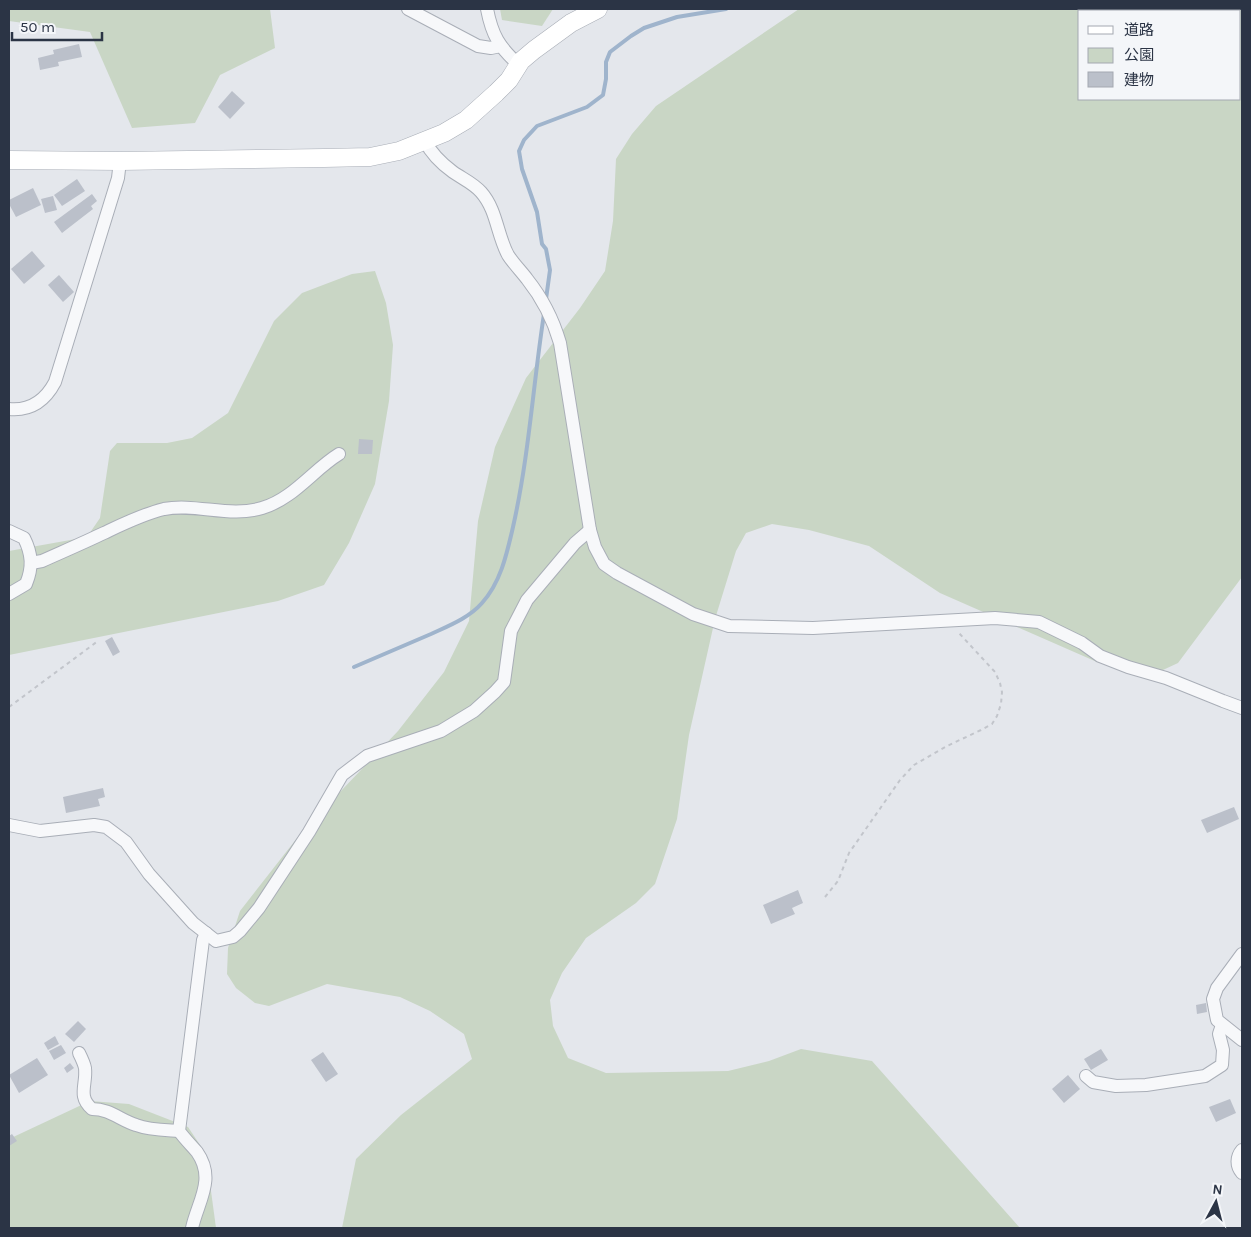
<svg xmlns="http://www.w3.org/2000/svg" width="1251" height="1237" font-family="Karla,'Noto Sans JP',sans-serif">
  <rect width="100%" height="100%" fill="#e4e7ec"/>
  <g fill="#c9d6c5" fill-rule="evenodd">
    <polygon points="9,9 270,9 275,48 220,75 195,123 132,128 90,32 9,21"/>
    <polygon points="500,9 553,9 542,26 502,20"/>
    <path d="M799 9H1242V577L1178 663 1150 676 1097 662 940 593 869 546 809 530 772 524 746 533 736 551 715 619 689 735 677 819 655 884 636 903 586 938 562 973 550 1000 553 1026 568 1058 606 1073 728 1071 769 1061 801 1049 872 1061 1020 1228H342L356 1159 401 1115 472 1059 464 1034 430 1011 400 997 327 984 269 1006 255 1003 236 988 227 974 228 948 240 911 301 833 398 731 444 672 469 621 478 521 495 447 526 378 580 308 605 271 613 221 616 159 632 134 656 106ZM1080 11H1240V99H1080Z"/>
    <polygon points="375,271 386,303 393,345 389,401 375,484 349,543 324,585 278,601 9,655 9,551 87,537 100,518 110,451 117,443 167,443 192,438 228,413 274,321 302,293 352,274"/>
    <polygon points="90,1101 129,1104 188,1127 206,1154 216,1228 9,1228 9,1139"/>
  </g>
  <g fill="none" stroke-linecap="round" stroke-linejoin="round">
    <g stroke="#9fb4cc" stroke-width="4">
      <polyline points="546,299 550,270 546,249 542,244 537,212 522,169 519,151 524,140 537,126 587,107 603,95 606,79 606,62 610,52 631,36 644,28 677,17 726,9"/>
      <path d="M354 667C380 656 405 645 431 634 448 626 469 618 482 603 501 582 507 553 513 527 529 456 533 385 544 314"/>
    </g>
  </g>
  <g fill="#bbc0ca">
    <polygon points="79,44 82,57 58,62 59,66 40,70 38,58 54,54 53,50"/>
    <polygon points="232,91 245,103 230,119 218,107"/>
    <polygon points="77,179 85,191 62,206 54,195"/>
    <polygon points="33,188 41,205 16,217 9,204 9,200"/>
    <polygon points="92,194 97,201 91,206 93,209 62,233 54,222"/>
    <polygon points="53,196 57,210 45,213 41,199"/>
    <polygon points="32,251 45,266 24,284 11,269"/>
    <polygon points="59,275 74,292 63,302 48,285"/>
    <polygon points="359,439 373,440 372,454 358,454"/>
    <polygon points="112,637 120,652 113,656 105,641"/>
    <polygon points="103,788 105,797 98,799 100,806 66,813 63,797"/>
    <polygon points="1234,807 1239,819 1207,833 1201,820"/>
    <polygon points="798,890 803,903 792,908 795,914 771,924 763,905"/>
    <polygon points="1206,1003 1207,1012 1197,1014 1196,1005"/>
    <polygon points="78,1021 86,1029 74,1042 65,1034"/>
    <polygon points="55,1036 59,1044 48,1050 44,1043"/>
    <polygon points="61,1045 66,1053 54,1060 49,1051"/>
    <polygon points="1101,1049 1108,1060 1091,1070 1084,1059"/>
    <polygon points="323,1052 338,1074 326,1082 311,1060"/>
    <polygon points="37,1058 48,1075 19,1093 9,1075"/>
    <polygon points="70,1063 74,1068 67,1073 64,1068"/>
    <polygon points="1068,1075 1080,1089 1064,1103 1052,1089"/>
    <polygon points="1230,1099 1236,1113 1216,1122 1209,1107"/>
    <polygon points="12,1134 17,1141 9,1146 9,1136"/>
  </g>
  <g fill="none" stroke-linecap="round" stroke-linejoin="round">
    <defs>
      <g id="street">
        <polyline points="408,9 478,46 491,48 501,46"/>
        <path d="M487 9C492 35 499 47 519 65"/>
        <path d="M425 141C431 153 442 164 453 172 463 179 473 183 481 192 497 210 497 235 508 255 513 263 521 271 527 279 543 299 553 319 560 343L590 530 595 547 604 564 617 573 693 614 729 626 813 628 995 618 1039 622 1082 643 1100 656 1128 667 1166 678 1223 701 1242 708"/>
        <path d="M9 409C30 411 45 401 55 382L118 178 120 161"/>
        <path d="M9 531 24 538C32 554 33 567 26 584L9 594"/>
        <path d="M31 563 42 561C62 552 83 543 104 533 123 524 143 514 164 509 196 503 230 518 262 508 293 499 313 470 339 454"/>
        <polyline points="9,825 40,831 94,825 106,827 126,842 149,874 193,923 216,941 233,937 240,931 259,908 309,832 342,775 367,756 441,731 474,711 495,692 504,682 511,631 527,600 575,543 590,530"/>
        <polyline points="1242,954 1217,988 1213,999 1217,1020 1242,1040"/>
        <path d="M79 1053C81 1057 84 1063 85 1068 87 1085 77 1096 92 1109 110 1109 120 1120 136 1125 149 1130 165 1130 179 1131"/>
        <polyline points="1086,1076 1093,1082 1116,1086 1146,1085 1205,1076 1222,1065 1223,1050 1219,1034 1222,1025"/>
        <path d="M1242 1150C1236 1157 1236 1166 1242 1173"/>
        <path d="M192 1228C198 1201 216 1179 197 1152 191 1145 184 1138 179 1131L203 940 206 933"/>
      </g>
      <polyline id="secondary" points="9,160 120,161 324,158 370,157 399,151 444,133 466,120 496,93 509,80 521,61 534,50 571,23 598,9"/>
    </defs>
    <use href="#street" stroke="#a9aeb7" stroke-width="14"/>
    <use href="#secondary" stroke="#a9aeb7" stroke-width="19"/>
    <g stroke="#c2c5cb" stroke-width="2" stroke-dasharray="4 4" stroke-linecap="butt">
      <polyline points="9,707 98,641"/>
      <polyline points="825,897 838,881 849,853 900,780 914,765 947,746 981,730 992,724 997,716 1001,704 1002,692 1000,683 995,672 958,632"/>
    </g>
    <use href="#street" stroke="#f7f8fa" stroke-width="12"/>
    <use href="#secondary" stroke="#fff" stroke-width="18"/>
  </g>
  <rect width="1251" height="1237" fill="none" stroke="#2b3445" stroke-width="20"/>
  <rect x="1078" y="10" width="162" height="90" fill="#f4f6f9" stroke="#a4a8b1"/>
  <rect x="1088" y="26" width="25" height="8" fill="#ffffff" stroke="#a4a8b1"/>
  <text x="1124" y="35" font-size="15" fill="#2b3445">道路</text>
  <rect x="1088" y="48" width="25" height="15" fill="#c9d6c5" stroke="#a4a8b1"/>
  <text x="1124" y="60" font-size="15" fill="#2b3445">公園</text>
  <rect x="1088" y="72" width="25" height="15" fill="#bbc0ca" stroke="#a4a8b1"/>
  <text x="1124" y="85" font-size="15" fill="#2b3445">建物</text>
  <g transform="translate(1216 1202) rotate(7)" stroke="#f4f6f9" stroke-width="4" paint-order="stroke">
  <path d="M0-4L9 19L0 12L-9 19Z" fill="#2b3445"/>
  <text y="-8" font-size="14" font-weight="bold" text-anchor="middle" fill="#2b3445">N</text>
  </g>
  <path d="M12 32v8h90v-8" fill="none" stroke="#2b3445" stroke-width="2.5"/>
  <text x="20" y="32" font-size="15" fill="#2b3445" stroke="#f4f6f9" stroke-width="4" paint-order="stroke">50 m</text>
</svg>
